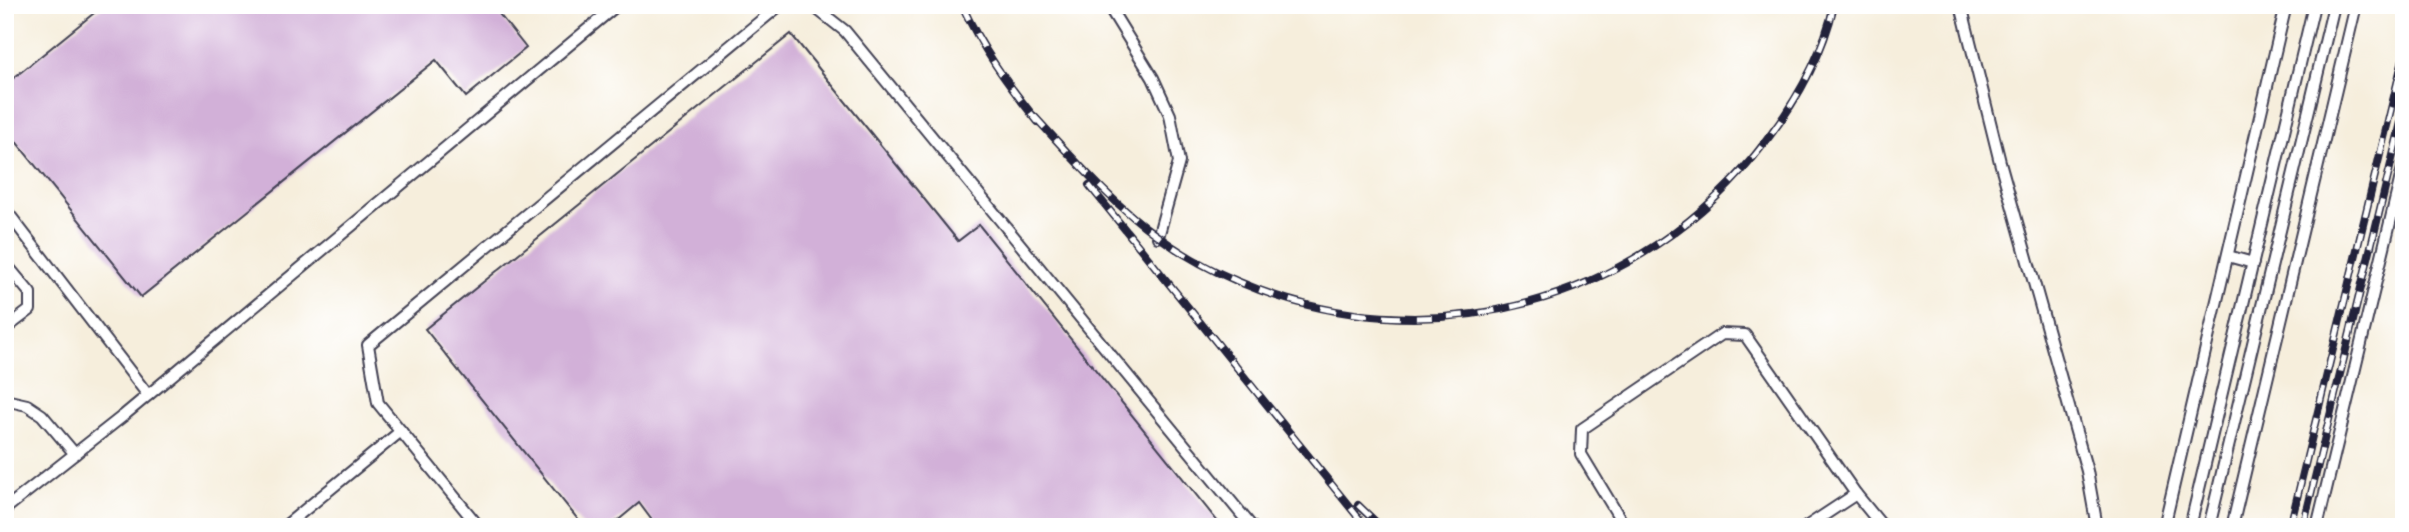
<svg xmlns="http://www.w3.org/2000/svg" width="2409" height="532" font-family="'IM FELL Double Pica',serif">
  <rect width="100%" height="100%" fill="#fff"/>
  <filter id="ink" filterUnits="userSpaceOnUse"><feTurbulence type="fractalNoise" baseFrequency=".0143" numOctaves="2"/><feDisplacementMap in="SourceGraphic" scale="14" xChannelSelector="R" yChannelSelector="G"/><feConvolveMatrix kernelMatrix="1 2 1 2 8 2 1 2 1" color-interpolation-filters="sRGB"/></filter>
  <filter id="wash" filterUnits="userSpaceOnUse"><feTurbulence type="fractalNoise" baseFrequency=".00686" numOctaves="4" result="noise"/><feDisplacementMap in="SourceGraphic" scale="28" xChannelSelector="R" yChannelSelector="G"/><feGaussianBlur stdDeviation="1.57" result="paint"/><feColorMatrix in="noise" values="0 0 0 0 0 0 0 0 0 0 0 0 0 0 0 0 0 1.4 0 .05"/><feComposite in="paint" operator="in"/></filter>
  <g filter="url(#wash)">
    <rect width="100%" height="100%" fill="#f6eedc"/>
    <g id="blocks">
      <g fill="#d2b0d8">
        <polygon points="104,5 492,5 526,48 466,97 436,60 141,297 5,128 5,85"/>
        <polygon points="791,34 958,241 979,225 1222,527 657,527 639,503 610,527 584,527 425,329"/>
      </g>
    </g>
  </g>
  <g filter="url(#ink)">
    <use href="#blocks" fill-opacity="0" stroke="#424153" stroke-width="2"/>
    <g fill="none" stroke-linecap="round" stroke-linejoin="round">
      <defs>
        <g id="lane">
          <polyline points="812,5 845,31 1252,527"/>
          <polyline points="1108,5 1153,78 1170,115 1179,162 1158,237"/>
          <polyline points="1961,5 2000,162 2087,471 2097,527"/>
          <polyline points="5,209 148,395"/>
          <polyline points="2228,256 2253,263"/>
          <polyline points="5,263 30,293 30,310 5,329"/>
          <polyline points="5,400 27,405 42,415 75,454"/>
          <polyline points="5,509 123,416 617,5"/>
          <polyline points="284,527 401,431"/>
          <polyline points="479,527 378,403 368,345 780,5"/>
          <polyline points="1625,527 1581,454 1582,429 1722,334 1745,335 1856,494 1883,527"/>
          <polyline points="1806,527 1856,494"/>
          <polyline points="2164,527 2286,5"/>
          <polyline points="2190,527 2314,5"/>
          <polyline points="2209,527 2334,5"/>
          <polyline points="2232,527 2356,5"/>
          <polyline points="2317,527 2404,164"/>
        </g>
      </defs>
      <use href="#lane" stroke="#424153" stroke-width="14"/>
      <use href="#lane" stroke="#fff" stroke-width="10"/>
      <defs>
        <g id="rail">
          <path d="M962 5C981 48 1009 86 1038 122"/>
          <path d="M1034 116C1071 156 1114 206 1159 237 1182 254 1211 270 1237 281 1426 363 1643 305 1766 141 1796 102 1823 54 1834 5"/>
          <polyline points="1089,185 1366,527"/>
          <polyline points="1358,505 1381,527"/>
          <polyline points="2290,527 2404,55"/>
          <polyline points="2303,527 2404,110"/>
        </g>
      </defs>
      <use href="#rail" stroke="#22223b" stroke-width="8"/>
      <use href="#rail" stroke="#fff" stroke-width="5" stroke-dasharray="16" stroke-linecap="butt"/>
    </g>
  </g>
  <rect width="2409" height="532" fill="none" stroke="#fff" stroke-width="28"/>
</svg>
